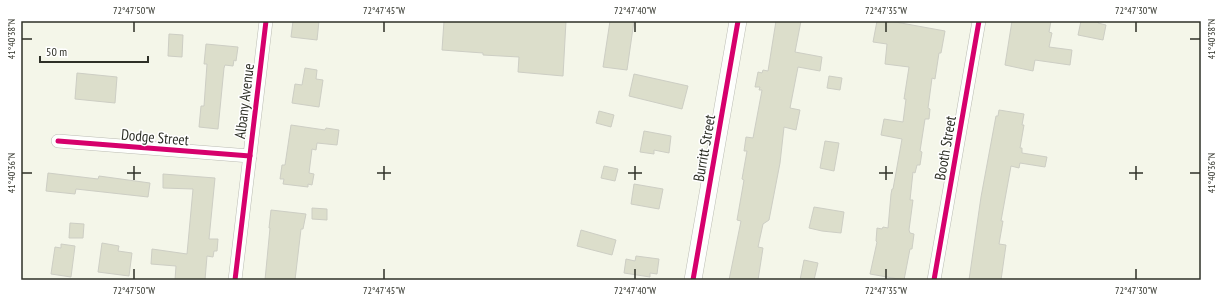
<svg xmlns="http://www.w3.org/2000/svg" width="1222" height="301" font-family="'PT Sans Narrow',sans-serif">
  <rect width="100%" height="100%" fill="#f4f6e9"/>
  <g fill="#dcdecb" stroke="#cdcec4">
    <polygon points="293,21 319,21 317,40 291,37"/>
    <polygon points="444,21 566,21 563,76 518,72 519,57 483,55 483,53 442,50"/>
    <polygon points="610,21 634,21 627,70 603,67"/>
    <polygon points="776,21 801,21 795,52 822,57 820,71 798,67 790,108 800,110 796,130 784,127 780,163 769,220 763,224 758,247 763,248 758,280 729,280 741,221 737,220 744,180 742,179 747,151 744,151 746,137 753,138 762,90 759,90 760,87 755,87 758,72 762,73 763,70 768,71"/>
    <polygon points="877,21 890,21 945,31 941,53 939,53 935,79 932,78 928,108 930,109 929,119 925,119 920,151 922,152 920,165 917,165 915,173 913,172 910,200 913,200 909,230 910,233 914,234 912,249 910,249 904,280 870,274 877,242 876,241 877,228 882,229 883,227 888,228 891,194 892,189 893,189 902,139 881,135 884,119 903,122 906,99 904,99 909,67 885,64 887,44 873,42"/>
    <polygon points="1012,21 1051,21 1049,32 1052,33 1049,47 1072,50 1070,65 1035,60 1033,71 1005,65"/>
    <polygon points="1081,21 1099,21 1098,23 1106,25 1103,40 1078,35"/>
    <polygon points="169,34 183,35 182,57 168,56"/>
    <polygon points="206,44 238,47 236,61 234,60 233,66 225,65 224,68 218,129 199,127 201,106 204,106 207,64 204,64"/>
    <polygon points="305,68 317,70 316,79 323,80 319,107 292,103 295,84 302,85"/>
    <polygon points="77,73 117,77 115,103 75,99"/>
    <polygon points="634,74 688,86 682,109 629,96"/>
    <polygon points="829,76 842,78 840,90 827,88"/>
    <polygon points="999,110 1024,114 1022,125 1024,125 1020,148 1022,148 1022,153 1047,157 1045,167 1020,163 1019,168 1011,166 1001,221 1003,221 999,244 1006,245 1001,280 969,280 981,197 996,116 998,116"/>
    <polygon points="599,111 614,115 611,127 596,123"/>
    <polygon points="291,125 325,130 326,128 339,130 337,145 317,143 316,150 312,149 309,173 314,174 312,185 308,184 308,187 283,184 284,179 280,179 282,165 285,165"/>
    <polygon points="644,131 671,136 669,153 654,150 654,154 640,152"/>
    <polygon points="825,141 839,143 834,171 820,168"/>
    <polygon points="604,166 618,169 615,181 601,178"/>
    <polygon points="48,173 98,179 99,176 150,183 148,197 76,189 75,194 46,191"/>
    <polygon points="163,174 215,178 209,239 218,239 217,251 214,251 213,257 207,256 205,280 175,280 176,266 151,264 152,249 187,254 193,189 163,188"/>
    <polygon points="634,184 663,189 659,209 631,204"/>
    <polygon points="814,207 844,212 841,233 822,231 809,228"/>
    <polygon points="312,208 327,209 327,220 312,219"/>
    <polygon points="271,210 306,214 303,229 301,229 295,280 265,280 270,228 269,228"/>
    <polygon points="70,223 84,224 83,238 69,238"/>
    <polygon points="581,230 616,240 612,255 577,246"/>
    <polygon points="102,243 119,246 118,251 132,253 129,276 98,272"/>
    <polygon points="61,244 75,246 71,277 51,274 55,247 61,248"/>
    <polygon points="636,256 659,259 657,274 650,273 650,277 624,273 626,259 635,261"/>
    <polygon points="804,260 818,263 814,280 800,280"/>
  </g>
  <g fill="none" stroke-linecap="round" stroke-linejoin="round">
    <defs>
      <g id="minor">
        <polyline points="58,141 250,156"/>
        <polyline points="235,280 266,21"/>
        <polyline points="934,280 979,21"/>
      </g>
      <polyline id="tertiary" points="693,280 738,21"/>
    </defs>
    <use href="#minor" stroke="#bbbcb3" stroke-width="14"/>
    <use href="#tertiary" stroke="#bbbcb3" stroke-width="18"/>
    <use href="#minor" stroke="#fdfefc" stroke-width="13"/>
    <use href="#tertiary" stroke="#fdfefc" stroke-width="17"/>
    <defs>
      <g id="cycleway">
        <polyline points="58,141 250,156"/>
        <polyline points="235,280 266,21"/>
        <polyline points="693,280 738,21"/>
        <polyline points="934,280 979,21"/>
      </g>
    </defs>
    <use href="#cycleway" stroke="#fff" stroke-width="8"/>
    <use href="#cycleway" stroke="#d6006c" stroke-width="5"/>
  </g>
  <path fill="none" stroke="#2e3027" stroke-width="1.5" d="M134 22V32M384 22V32M635 22V32M886 22V32M1136 22V32M22 39H32M1190 39H1200M134 166V180M384 166V180M635 166V180M886 166V180M1136 166V180M22 173H32M127 173H141M377 173H391M628 173H642M879 173H893M1129 173H1143M1190 173H1200M134 269V279M384 269V279M635 269V279M886 269V279M1136 269V279"/>
  <g text-anchor="middle" dominant-baseline="central" stroke-width="3" stroke-linejoin="round" paint-order="stroke">
    <g font-size="15" fill="#2e3027" stroke="#fff">
      <text transform="translate(244 101) rotate(-83)">Albany Avenue</text>
      <text transform="translate(155 137) rotate(5)">Dodge Street</text>
      <text transform="translate(704 148) rotate(-80)">Burritt Street</text>
      <text transform="translate(945 148) rotate(-80)">Booth Street</text>
    </g>
  </g>
  <rect width="1222" height="301" fill="none" stroke="#ffffff" stroke-width="44"/>
  <path d="M40 56v6h108v-6" fill="none" stroke="#2e3027" stroke-width="2"/>
  <text x="46" y="56" font-size="12" fill="#2e3027" stroke="#ffffff" stroke-width="3" paint-order="stroke">50 m</text>
  <rect x="22" y="22" width="1178" height="257" fill="none" stroke="#2e3027" stroke-width="1.5"/>
  <g font-size="10" text-anchor="middle" fill="#2e3027">
    <text x="134" y="14">72°47'50"W</text>
    <text x="384" y="14">72°47'45"W</text>
    <text x="635" y="14">72°47'40"W</text>
    <text x="886" y="14">72°47'35"W</text>
    <text x="1136" y="14">72°47'30"W</text>
    <text transform="translate(11 39) rotate(-90)" y="4">41°40'38"N</text>
    <text transform="translate(1211 39) rotate(-90)" y="4">41°40'38"N</text>
    <text transform="translate(11 173) rotate(-90)" y="4">41°40'36"N</text>
    <text transform="translate(1211 173) rotate(-90)" y="4">41°40'36"N</text>
    <text x="134" y="294">72°47'50"W</text>
    <text x="384" y="294">72°47'45"W</text>
    <text x="635" y="294">72°47'40"W</text>
    <text x="886" y="294">72°47'35"W</text>
    <text x="1136" y="294">72°47'30"W</text>
  </g>
</svg>
